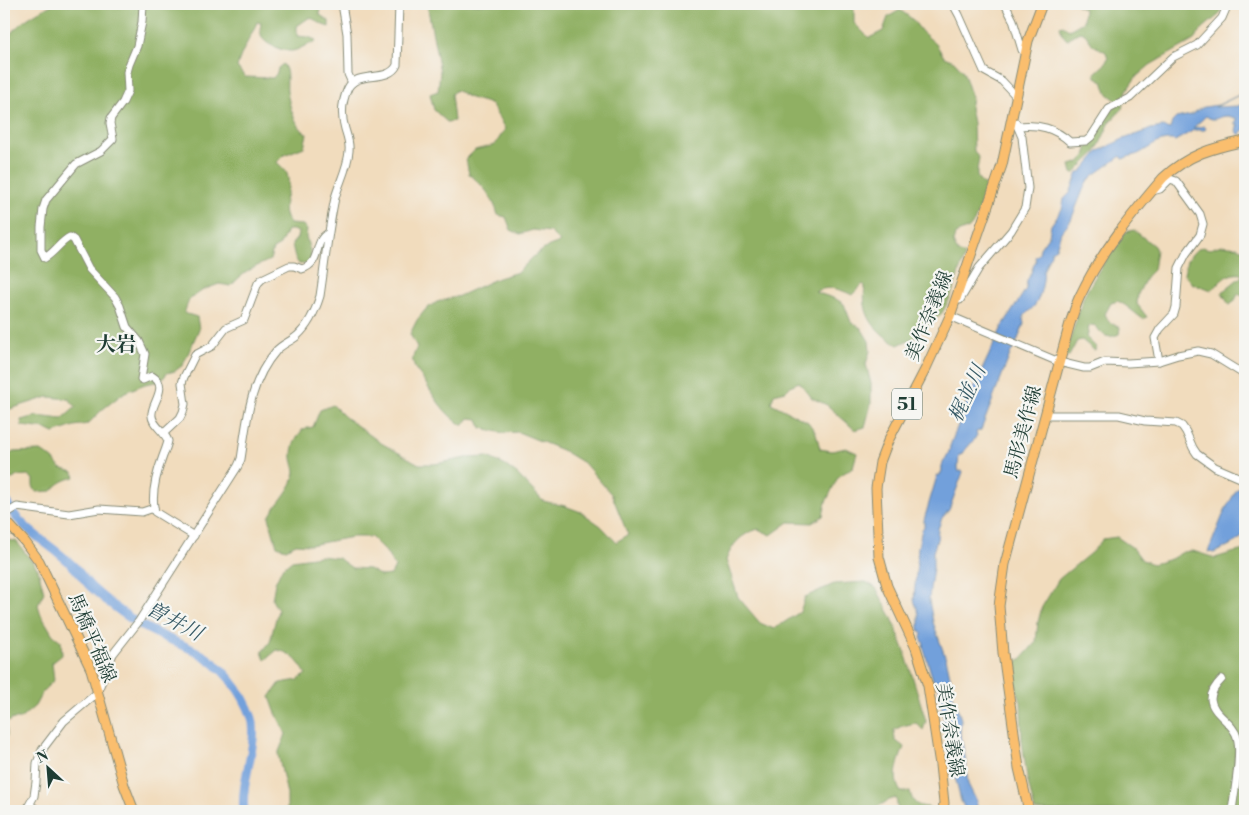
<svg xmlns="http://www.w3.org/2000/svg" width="1249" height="815" font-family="'Libre Bodoni','Noto Serif JP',serif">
  <rect width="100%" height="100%" fill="#f6f6f2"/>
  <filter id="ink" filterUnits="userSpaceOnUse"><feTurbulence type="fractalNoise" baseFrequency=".02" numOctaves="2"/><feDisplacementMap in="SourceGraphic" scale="10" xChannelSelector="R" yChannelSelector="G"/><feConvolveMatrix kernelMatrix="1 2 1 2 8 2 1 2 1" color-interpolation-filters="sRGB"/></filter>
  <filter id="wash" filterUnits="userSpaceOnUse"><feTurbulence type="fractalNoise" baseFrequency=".0096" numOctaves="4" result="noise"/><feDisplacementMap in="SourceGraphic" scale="20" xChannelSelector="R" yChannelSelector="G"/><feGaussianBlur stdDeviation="1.12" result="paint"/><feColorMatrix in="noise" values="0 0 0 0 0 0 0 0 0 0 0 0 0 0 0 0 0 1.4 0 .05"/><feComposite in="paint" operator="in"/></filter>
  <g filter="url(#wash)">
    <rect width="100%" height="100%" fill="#f1dcbd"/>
    <g fill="#90b063" stroke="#58764c">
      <path d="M53 4H319L320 15 329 21V27L323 25 310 17 297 26V36L308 37 316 40 315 43C305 44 300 50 292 51 285 52 267 45 263 39 260 34 260 29 261 23L257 22C251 37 241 51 237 67L245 77 273 78 277 73 278 68 283 64C289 72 286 82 287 91 289 105 295 127 307 134L304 147 284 155 277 162C280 166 286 170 287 174 293 192 276 206 290 224L303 225 307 230 306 237 312 258 307 264H299L295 258 292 244 297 238 298 232 293 230H287L280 245 273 249 270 260C254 267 242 273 231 286L219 284 203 290 189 300 184 313 197 317 199 329 183 365 175 371 167 373 161 381 145 384 125 392 103 409 88 424 74 426 54 433 46 429 22 426 21 420 37 416 62 419 76 407 69 399 48 397 4 411V49C8 27 34 14 53 4Z"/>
      <path d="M427 4H850L854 8V23L869 38 883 31 888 17 900 10 912 19 922 32 936 44 944 57 954 61 963 71 972 98 970 108 973 123 974 152 979 158C977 173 973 178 987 187L974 222 969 228 955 234 953 243 958 252 965 255 951 296 942 313 915 337 898 345C874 331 861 315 865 286L863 284 852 295C840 289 828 285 815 292L836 299 844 304 851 322 861 328 869 341 870 351 866 364 871 384V404L865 427 855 430 827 405 812 398 799 382 792 385 786 391 774 394 771 403 808 422 816 433 820 449 832 451 846 448 857 453 853 467 838 477 826 502 823 516 812 523 789 522 771 535 758 529C740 535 733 543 726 560L738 597 760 623 774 629 800 612 805 597 834 584 866 582 876 588 892 618 905 652 926 721 923 730 916 723 902 726 894 730 895 740 904 747C899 761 891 778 901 792H910C913 803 916 806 928 807L931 811H898L896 798C885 800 879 808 869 811H287V794L278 754 286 734 275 711 270 697 280 683 298 680 306 674C299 662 291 652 277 650L265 660 262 652 270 642 278 610 272 600 275 583 282 568 292 560 320 556 338 558 352 568 369 569 381 576 391 575 395 567 386 552 371 537H352L310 545 296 544 286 549 277 546 269 517C276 504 293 488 295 473 295 467 291 460 292 454 292 444 298 436 303 429L313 427 320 410 333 405 345 417 381 443 419 464H434L466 458 488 457 506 466 518 475 543 501 565 506 581 512 601 526 616 542 628 535 612 495 585 464 562 450 518 432 503 433 481 428 478 419 469 418 463 426C443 413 435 398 423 379 419 373 414 369 413 362 412 357 415 352 417 347L410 334 417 320 426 309 437 302 459 296 498 278 518 272 534 256 549 246 560 242 550 232 533 230 520 234 511 230 506 217 498 215C493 197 483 185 469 174L466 159 475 150 495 145 505 129 491 104 470 98 456 90 451 94 454 121 447 122 434 110 430 94 438 91 440 72Z"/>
      <polygon points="1076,4 1224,4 1220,14 1203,28 1194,40 1150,65 1136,77 1127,90 1122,109 1110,122 1096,152 1074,174 1072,173 1070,165 1078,163 1085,156 1088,146 1098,134 1104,120 1118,102 1107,93 1103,81 1096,77 1095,73 1105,64 1108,58 1106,52 1093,45 1085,34 1081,32 1073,35 1067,40 1062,34 1060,26 1063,25 1069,30 1083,22 1084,9"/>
      <path d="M1134 230 1154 246 1156 250 1153 270 1147 276 1138 294 1137 304 1147 317 1143 319C1134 313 1128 306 1118 301L1111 303 1105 314 1109 322 1120 327 1119 334C1105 340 1104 335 1094 325L1089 326 1087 338 1096 347 1095 351 1082 340 1077 341 1069 356H1065L1084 296 1101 267 1126 232Z"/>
      <path d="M1221 245 1238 247 1245 251V295L1238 294 1234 302 1229 305 1222 292 1242 276V274C1227 272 1222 280 1212 290L1193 284 1184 274 1187 260 1195 251 1202 247 1210 249Z"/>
      <path d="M41 451 53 459 60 468 73 472 75 477C65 480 59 482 52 491L36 492 33 486V479L28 475 17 476 13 479 4 478V460L13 452Z"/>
      <polygon points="1117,537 1133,548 1142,560 1153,564 1171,559 1183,552 1193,551 1215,558 1235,552 1245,550 1245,811 1035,811 1027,778 1022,740 1021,702 1013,678 1013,665 1022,658 1036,642 1038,622 1042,607 1059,579 1093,551 1103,539"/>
      <polygon points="4,540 16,541 38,569 44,592 38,605 41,615 53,635 61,641 62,655 52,663 54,680 43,691 35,706 20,719 13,719 6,723 7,735 4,740"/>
    </g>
    <g fill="#72a0db" stroke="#486e88">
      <path d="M1245 92 1215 107 1238 106 1245 102V129L1241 132 1240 135 1236 131 1238 124H1234L1237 120 1236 118C1233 118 1230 116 1227 116 1218 116 1215 123 1206 116L1193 128 1204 126 1206 128 1205 130H1194L1175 141C1162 136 1149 149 1138 154 1133 156 1128 156 1123 159L1121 156 1094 175 1086 183 1071 220 1061 232 1056 248 1051 251V254C1047 260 1046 266 1043 271 1045 277 1040 299 1035 305 1030 312 1021 314 1024 324L1014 349 1011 352 981 430 976 432 977 435C973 443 966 447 962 455H959L958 468 959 472 962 470 963 472 949 510 942 518 938 529 937 540 933 552V568L930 589 929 600 933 622 947 662 952 685 951 689 961 719 960 733 965 756 968 784 976 800 978 811H966L961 801 955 777 954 764 944 722 939 689 933 680 923 646 924 644 921 638 922 634 919 630V614L914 600 918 547 922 529 924 527V520L937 476 940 475 942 471C940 462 950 456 950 446L966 404 1002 327 1026 289 1027 280C1031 276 1032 267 1036 261L1035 257 1039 254 1040 248 1049 235 1051 225 1062 209 1064 199 1070 193 1078 173 1083 170 1099 151 1121 140 1151 129 1163 127 1170 129 1172 122 1176 118 1191 115 1198 110 1204 107 1218 105Z"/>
      <polygon points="1241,488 1245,490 1245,533 1238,541 1214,553 1208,552 1225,510 1237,489"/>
    </g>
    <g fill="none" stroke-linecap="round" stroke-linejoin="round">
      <path stroke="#72a0db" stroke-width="9" d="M4 499C9 506 13 514 19 520 34 537 55 548 71 564 79 571 84 580 91 587 104 599 118 610 133 620 153 634 176 641 197 652 222 665 243 691 252 718 259 742 240 782 244 811"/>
    </g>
  </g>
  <g filter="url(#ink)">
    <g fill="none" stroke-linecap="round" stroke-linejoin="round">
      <defs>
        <g id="minor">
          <path d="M143 4 142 22 137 46 129 65 127 72 128 91 123 102 111 118 110 123 113 139 101 151 76 164 46 200 43 209 41 227V250L45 258C55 252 60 242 70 237L74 240 89 269 115 297 120 306 127 327 139 341 145 354 141 379 143 380 152 376C169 386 153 401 152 413 150 424 165 431 168 441 167 446 165 451 163 456 157 472 150 494 155 512L194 536"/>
          <polyline points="342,4 347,34 348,74 352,83"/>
          <polyline points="953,4 959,15 984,71 1002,81 1016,96"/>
          <polyline points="1005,4 1013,20 1022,50 1025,54"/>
          <path d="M1018 126C1039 124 1055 128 1070 142L1086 141 1091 137 1109 109 1130 98 1173 57 1197 45 1222 18 1228 4"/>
          <polyline points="1152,191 1160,189 1170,179 1176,181 1200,214 1203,224 1200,235 1186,254 1179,268 1176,307 1174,314 1160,329 1155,338 1159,361"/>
          <polyline points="956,299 960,300 979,268 1011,231 1025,208 1028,188 1022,137 1016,123"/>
          <polyline points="950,316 1059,362 1084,368 1090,368 1105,362 1128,363 1159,361 1178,355 1198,351 1211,354 1245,375"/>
          <polyline points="1045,415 1119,415 1145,421 1176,423 1182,426 1186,432 1193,448 1197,454 1215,467 1245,480"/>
          <path d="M164 433 180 418 183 412 185 404 182 383 184 377 195 355 212 346 226 328 244 320 258 283 262 279 289 266H294L302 269C322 263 313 242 327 234"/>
          <polyline points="4,515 17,507 69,514 99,509 142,512 154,508"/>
          <path d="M1222 679C1217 684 1211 691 1211 699 1212 714 1233 722 1237 737 1242 753 1234 793 1232 811"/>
          <polyline points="30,805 39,811"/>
          <path d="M26 811 34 796 36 782 37 763 42 750 64 721 97 693 113 654 139 621 238 466 241 459C247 421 249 382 276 351 282 344 290 342 297 336 308 326 316 309 320 296 325 263 328 231 335 198 339 183 348 167 349 151 350 143 347 136 345 129 341 116 342 101 348 88 357 70 389 83 397 65L399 4"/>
        </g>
        <g id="major">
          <polyline points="4,519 25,542 39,561 91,669 124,785 134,811"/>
          <polyline points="943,811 944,803 940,765 928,686 916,648 887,586 879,557 876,488 880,462 888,441 926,368 950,316 1002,165 1028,41 1042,4"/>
          <path d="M1029 811 1019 768 1003 653 999 606 1005 564 1070 323C1074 313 1076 303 1081 294 1101 252 1133 213 1163 178 1189 154 1212 148 1245 141"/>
        </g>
      </defs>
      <use href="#minor" stroke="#888c78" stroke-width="9"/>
      <use href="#major" stroke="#888c78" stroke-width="11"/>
      <use href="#minor" stroke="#fff" stroke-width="7"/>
      <use href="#major" stroke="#fabe6e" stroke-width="9"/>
    </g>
  </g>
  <g text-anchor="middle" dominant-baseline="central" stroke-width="4.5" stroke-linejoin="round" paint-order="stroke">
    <rect fill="#f6f6f2" stroke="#60746d" stroke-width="1" x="892" y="388.5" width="30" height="31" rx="4"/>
    <g font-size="18" font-weight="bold" fill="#1f3d34">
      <text x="907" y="404">51</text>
    </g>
    <g font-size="19" fill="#1f3d34" stroke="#f6f6f2">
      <text transform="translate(929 316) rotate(-68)">美作奈義線</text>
      <text transform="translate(1023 432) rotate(-75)">馬形美作線</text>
      <text transform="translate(92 638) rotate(67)">馬橋平福線</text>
      <text transform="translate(950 730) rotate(81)">美作奈義線</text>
    </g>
    <g font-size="20" font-weight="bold" fill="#1f3d34" stroke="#f6f6f2">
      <text x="116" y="345">大岩</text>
    </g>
    <g font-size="20" font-style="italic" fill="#385b66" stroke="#f6f6f2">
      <text transform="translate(968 394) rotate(-65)">梶並川</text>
      <text transform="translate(174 622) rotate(28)">曽井川</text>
    </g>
  </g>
  <rect width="1249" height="815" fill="none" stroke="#f6f6f2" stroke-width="20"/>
  <g transform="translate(48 768) rotate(334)" stroke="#f6f6f2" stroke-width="4" paint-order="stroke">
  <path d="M0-4L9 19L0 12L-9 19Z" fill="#1f3d34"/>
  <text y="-8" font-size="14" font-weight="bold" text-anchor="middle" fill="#1f3d34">N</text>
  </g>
</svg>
